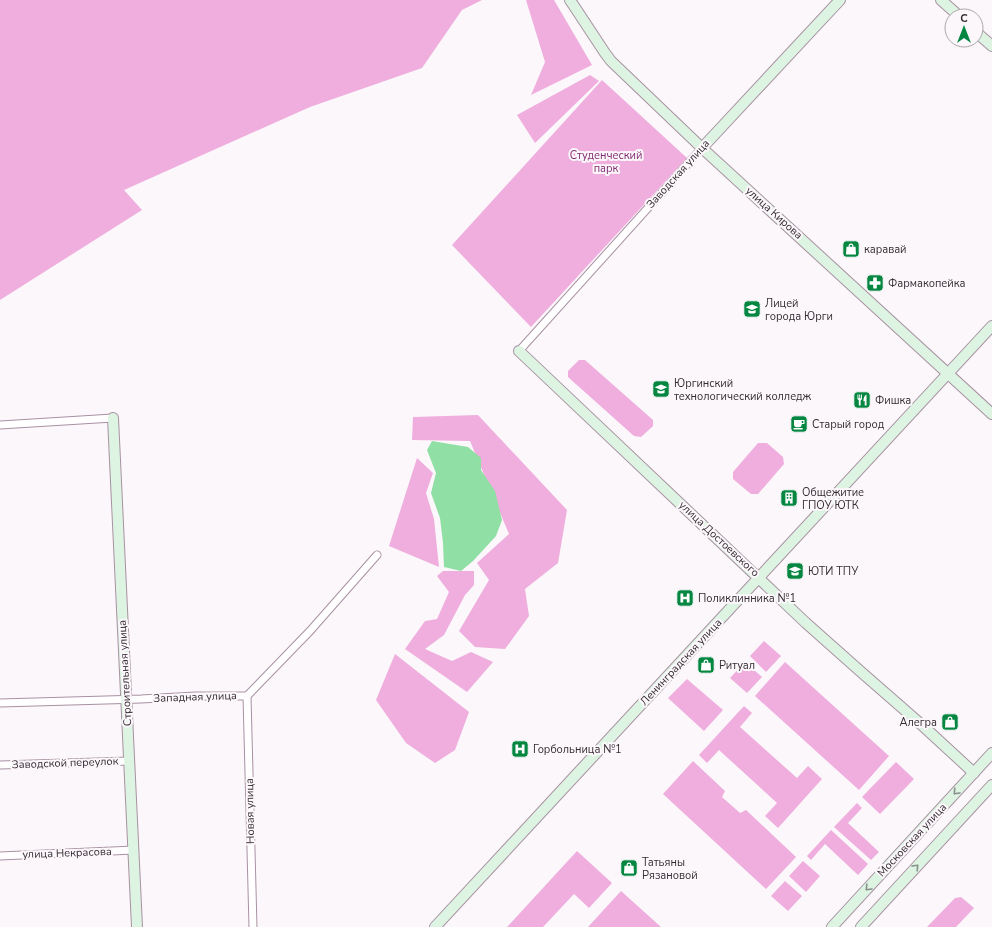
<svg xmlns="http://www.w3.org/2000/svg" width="992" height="927" font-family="'Nunito Sans',sans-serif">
  <rect width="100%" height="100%" fill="#fcf7fb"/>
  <g fill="#efaede">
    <polygon points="0,0 482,0 462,10 422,68 310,107 124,190 142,210 0,300"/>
    <polygon points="526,0 554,0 592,65 531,95 545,62"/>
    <polygon points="590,75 599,81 535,143 517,115"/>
    <polygon points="602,80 687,158 531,327 452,245"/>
    <polygon points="579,360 585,360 653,420 653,426 641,437 634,436 568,377 568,371"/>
    <polygon points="478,415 567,510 558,563 525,589 529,616 505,649 475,647 459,631 489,580 477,563 509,534 470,441 412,440 413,417"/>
    <polygon points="758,443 767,443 783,457 784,464 758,494 751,494 733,479 733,472"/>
    <polygon points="417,458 433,473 426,493 434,519 439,567 389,546"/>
    <polygon points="443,571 474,571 474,585 465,595 444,635 425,649 452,661 471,652 493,662 467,692 405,649 425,621 437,619 449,592 437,576"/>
    <polygon points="764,641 781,656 766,672 750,656"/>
    <polygon points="395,654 469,712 455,750 435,763 406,743 376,700"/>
    <polygon points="745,662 762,677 747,693 730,678"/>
    <polygon points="785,662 889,756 859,790 755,696"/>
    <polygon points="687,679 723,710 704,731 668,698"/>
    <polygon points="744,706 752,713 740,727 797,778 808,766 822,779 778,828 765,816 777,803 719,750 707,763 699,755"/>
    <polygon points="693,761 725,791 722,797 740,813 746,810 796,857 766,889 663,794"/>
    <polygon points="896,762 914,779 880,814 862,797"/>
    <polygon points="857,803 862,808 848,823 879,852 871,860 834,827"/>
    <polygon points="831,830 868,864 858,875 825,844 811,860 807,856"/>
    <polygon points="577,851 612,883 589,908 574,894 543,927 507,927"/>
    <polygon points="803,861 820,876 806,892 789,876"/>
    <polygon points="785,881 802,896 788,911 771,896"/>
    <polygon points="621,891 661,927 588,927"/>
    <polygon points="961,897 974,908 956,927 927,927 955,898"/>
  </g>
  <polygon fill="#90dfa4" points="432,441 468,447 481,458 481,470 495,491 502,520 496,536 473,561 461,571 444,567 443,543 440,518 431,493 436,473 427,450"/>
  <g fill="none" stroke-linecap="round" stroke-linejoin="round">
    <defs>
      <g id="street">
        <polyline points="519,351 702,148"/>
        <polyline points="0,425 113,418"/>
        <polyline points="247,696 253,927"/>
        <polyline points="0,703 141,699 196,696 247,696 310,631 377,555"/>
        <polyline points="0,765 129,761"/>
        <polyline points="0,856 134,850"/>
      </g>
      <g id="secondary">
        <polyline points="570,0 605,53 611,61 702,148 992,414"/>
        <polyline points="941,0 959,16"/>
        <polyline points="976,32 992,46"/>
        <polyline points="702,148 840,0"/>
        <polyline points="519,351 806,623 860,671 923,726 974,773"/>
        <polyline points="113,418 137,927"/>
        <polyline points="435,927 992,326"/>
        <polyline points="832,927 992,753"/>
        <polyline points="861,927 992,785"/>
      </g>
    </defs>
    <use href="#street" stroke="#a991a2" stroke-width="9"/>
    <use href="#secondary" stroke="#a991a2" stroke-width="12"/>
    <use href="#street" stroke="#fff" stroke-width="7"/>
    <use href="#secondary" stroke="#ddf4e3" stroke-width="10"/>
  </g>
  <defs><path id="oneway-chevron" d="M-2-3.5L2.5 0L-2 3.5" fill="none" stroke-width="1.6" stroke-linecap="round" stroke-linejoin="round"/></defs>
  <g stroke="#89908b">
    <use href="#oneway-chevron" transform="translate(956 792) rotate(133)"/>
    <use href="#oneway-chevron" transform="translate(916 867) rotate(-47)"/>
    <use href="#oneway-chevron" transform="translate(868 888) rotate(133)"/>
  </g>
  <defs>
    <symbol id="shop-square" viewBox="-11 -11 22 22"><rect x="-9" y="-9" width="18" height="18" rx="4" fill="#058742" stroke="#fcf7fb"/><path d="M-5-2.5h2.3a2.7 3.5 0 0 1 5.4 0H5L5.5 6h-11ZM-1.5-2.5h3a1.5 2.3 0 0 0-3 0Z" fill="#fff"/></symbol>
    <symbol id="pharmacy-square" viewBox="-11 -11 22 22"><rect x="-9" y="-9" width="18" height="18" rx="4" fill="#058742" stroke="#fcf7fb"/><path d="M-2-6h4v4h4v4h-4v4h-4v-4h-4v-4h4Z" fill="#fff"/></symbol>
    <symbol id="school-square" viewBox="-11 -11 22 22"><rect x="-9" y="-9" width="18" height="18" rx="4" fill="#058742" stroke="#fcf7fb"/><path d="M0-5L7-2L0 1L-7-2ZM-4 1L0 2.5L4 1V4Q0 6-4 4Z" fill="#fff"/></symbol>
    <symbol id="university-square" viewBox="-11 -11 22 22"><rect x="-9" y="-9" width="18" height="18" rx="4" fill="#058742" stroke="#fcf7fb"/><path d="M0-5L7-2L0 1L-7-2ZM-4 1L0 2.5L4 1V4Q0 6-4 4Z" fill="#fff"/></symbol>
    <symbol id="restaurant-square" viewBox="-11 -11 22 22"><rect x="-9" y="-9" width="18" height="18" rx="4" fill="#058742" stroke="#fcf7fb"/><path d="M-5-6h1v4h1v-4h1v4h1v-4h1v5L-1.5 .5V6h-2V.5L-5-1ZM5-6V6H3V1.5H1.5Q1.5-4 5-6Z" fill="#fff"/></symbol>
    <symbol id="cafe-square" viewBox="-11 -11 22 22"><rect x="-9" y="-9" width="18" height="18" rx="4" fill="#058742" stroke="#fcf7fb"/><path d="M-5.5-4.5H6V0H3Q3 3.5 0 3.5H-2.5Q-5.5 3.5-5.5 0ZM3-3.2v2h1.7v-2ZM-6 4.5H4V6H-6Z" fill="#fff"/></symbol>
    <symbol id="building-square" viewBox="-11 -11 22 22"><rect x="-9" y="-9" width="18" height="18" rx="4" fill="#058742" stroke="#fcf7fb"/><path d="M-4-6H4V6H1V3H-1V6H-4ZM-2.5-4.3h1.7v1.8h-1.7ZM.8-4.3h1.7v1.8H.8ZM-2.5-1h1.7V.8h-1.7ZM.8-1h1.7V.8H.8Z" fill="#fff"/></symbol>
    <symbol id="hospital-square" viewBox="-11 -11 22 22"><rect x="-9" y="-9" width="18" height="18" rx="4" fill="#058742" stroke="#fcf7fb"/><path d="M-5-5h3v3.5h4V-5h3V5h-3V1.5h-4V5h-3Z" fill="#fff"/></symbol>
  </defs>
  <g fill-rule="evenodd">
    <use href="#shop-square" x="841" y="239" width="20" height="20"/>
    <use href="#pharmacy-square" x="865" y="273" width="20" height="20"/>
    <use href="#school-square" x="742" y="299" width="20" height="20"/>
    <use href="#university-square" x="651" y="379" width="20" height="20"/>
    <use href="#restaurant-square" x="852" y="390" width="20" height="20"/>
    <use href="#cafe-square" x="789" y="414" width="20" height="20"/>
    <use href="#building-square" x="779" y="488" width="20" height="20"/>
    <use href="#university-square" x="785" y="561" width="20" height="20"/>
    <use href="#hospital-square" x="675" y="588" width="20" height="20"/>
    <use href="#shop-square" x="696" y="655" width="20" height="20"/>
    <use href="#shop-square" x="940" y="712" width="20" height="20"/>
    <use href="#hospital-square" x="510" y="739" width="20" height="20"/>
    <use href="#shop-square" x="619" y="858" width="20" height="20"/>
  </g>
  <g text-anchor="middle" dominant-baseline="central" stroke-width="4" stroke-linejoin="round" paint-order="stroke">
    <g font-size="11" fill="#822d72" stroke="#fcf7fb">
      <text x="606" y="155">Студенческий<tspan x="606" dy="13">парк</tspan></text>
    </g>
    <g font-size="11" fill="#352c33" stroke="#fcf7fb">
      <text transform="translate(678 174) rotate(-48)">Заводская улица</text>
      <text transform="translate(774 213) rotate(42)">улица Кирова</text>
      <text transform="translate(719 539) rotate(43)">улица Достоевского</text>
      <text transform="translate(681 662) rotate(-47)">Ленинградская улица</text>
      <text transform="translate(125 673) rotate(-93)">Строительная улица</text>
      <text transform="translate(195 697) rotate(-2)">Западная улица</text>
      <text transform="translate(65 763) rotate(-2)">Заводской переулок</text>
      <text transform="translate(250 811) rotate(-91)">Новая улица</text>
      <text transform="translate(912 840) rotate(-47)">Московская улица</text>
      <text transform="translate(67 853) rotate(-2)">улица Некрасова</text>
    </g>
    <g font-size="11" fill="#352c33" stroke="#fcf7fb" text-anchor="start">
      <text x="864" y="249">каравай</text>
      <text x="888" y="283">Фармакопейка</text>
      <text x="765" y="303">Лицей<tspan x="765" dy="13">города Юрги</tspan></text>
      <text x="674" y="383">Юргинский<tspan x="674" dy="13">технологический колледж</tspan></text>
      <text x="875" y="400">Фишка</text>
      <text x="812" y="424">Старый город</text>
      <text x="802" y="492">Общежитие<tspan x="802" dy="13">ГПОУ ЮТК</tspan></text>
      <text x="808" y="571">ЮТИ ТПУ</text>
      <text x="698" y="598">Поликлинника №1</text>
      <text x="719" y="665">Ритуал</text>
      <text x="937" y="722" text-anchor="end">Алегра</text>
      <text x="533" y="749">Горбольница №1</text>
      <text x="642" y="862">Татьяны<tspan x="642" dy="13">Рязановой</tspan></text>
    </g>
  </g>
  <g transform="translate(964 28)"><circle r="19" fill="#fcf7fb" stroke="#aca6ab"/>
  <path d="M0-3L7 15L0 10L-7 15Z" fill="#058742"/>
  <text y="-6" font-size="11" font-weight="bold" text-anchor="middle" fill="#352c33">С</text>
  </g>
</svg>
